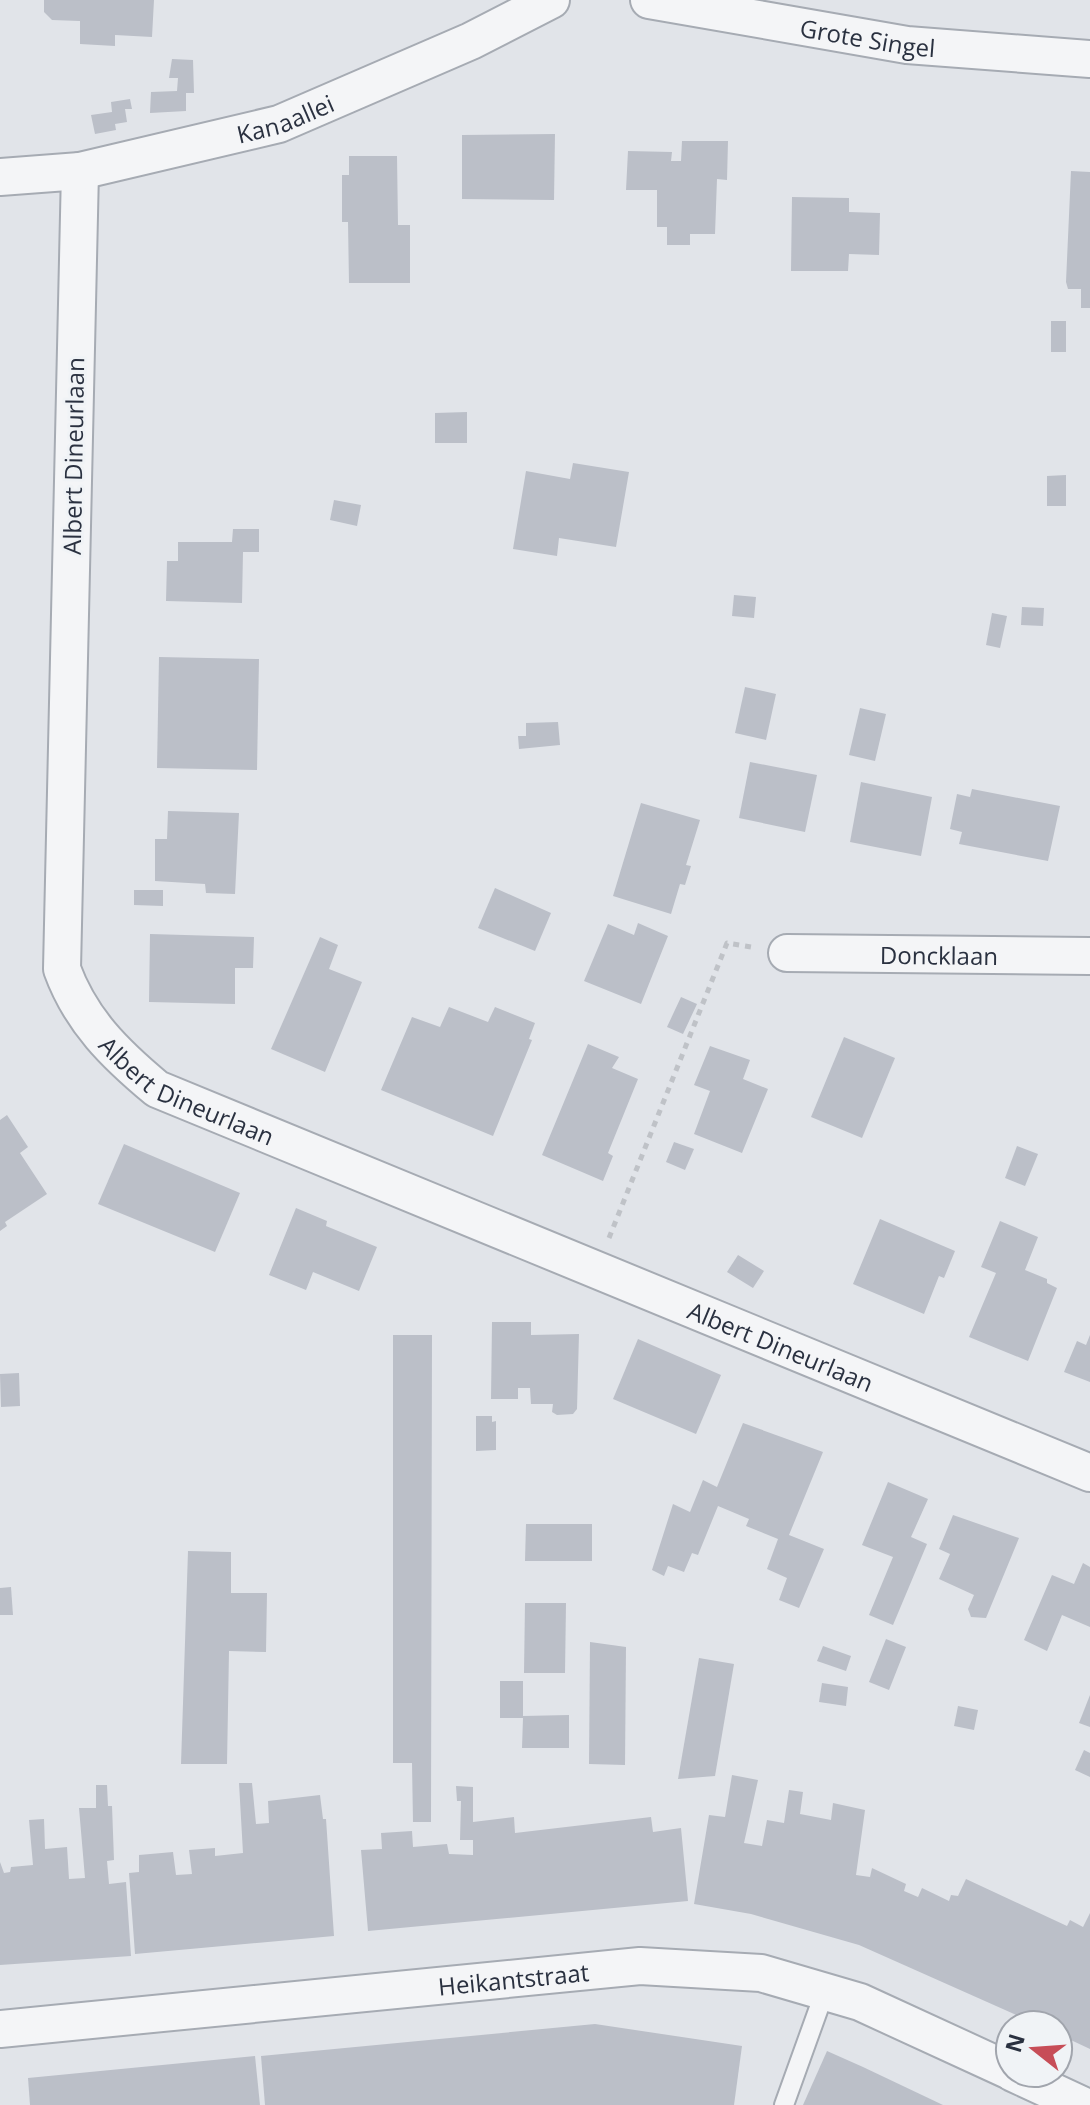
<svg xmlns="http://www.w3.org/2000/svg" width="1090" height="2105" font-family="'Open Sans',sans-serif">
  <rect width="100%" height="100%" fill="#e1e4e9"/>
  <g fill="#bbbfc8">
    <polygon points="44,0 154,0 152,37 115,35 115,46 80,44 80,21 52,20 44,12"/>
    <polygon points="172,59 193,60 194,93 186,93 186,111 150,113 151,92 177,91 178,78 169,78"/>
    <polygon points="130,99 132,109 125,109 127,122 115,124 116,130 95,134 91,115 112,112 111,102"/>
    <polygon points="555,134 554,200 462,199 462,135"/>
    <polygon points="682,141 728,141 727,180 717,179 715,234 690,234 690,245 667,245 667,227 657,227 657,190 626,190 628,151 672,152 671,161 681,161"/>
    <polygon points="349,156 397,156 398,225 410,225 410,283 349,283 348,222 342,222 342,175 349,175"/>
    <polygon points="1071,171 1090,172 1090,308 1081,308 1081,289 1068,289 1066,282"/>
    <polygon points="792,197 849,198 849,212 880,213 879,255 849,254 848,271 791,271"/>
    <rect x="1051" y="321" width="15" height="31"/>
    <polygon points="467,412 467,443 435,443 435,413"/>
    <polygon points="573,463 629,472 616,547 559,538 557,556 513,549 526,471 570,479"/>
    <polygon points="1066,475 1066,506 1047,506 1047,476"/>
    <polygon points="334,500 361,505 357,526 330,520"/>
    <polygon points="233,529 259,529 259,552 243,552 242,603 166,601 167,561 178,561 178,542 232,542"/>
    <polygon points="734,595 756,597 754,618 732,616"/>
    <polygon points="1022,607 1044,608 1043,626 1021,625"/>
    <polygon points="992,613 1007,616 1000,648 986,645"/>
    <polygon points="159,657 259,659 257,770 157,768"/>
    <polygon points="745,687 776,694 766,740 735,733"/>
    <polygon points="860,708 886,714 875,761 849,755"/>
    <polygon points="558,722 560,745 519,749 518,736 526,736 526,723"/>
    <polygon points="750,762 817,775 805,832 739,818"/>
    <polygon points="861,782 932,797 921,856 850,842"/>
    <polygon points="972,789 1060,806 1048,861 959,844 962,832 950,829 957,794 970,797"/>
    <polygon points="641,803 700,820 686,865 691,866 685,885 680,884 671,914 613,896"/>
    <polygon points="168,811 239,813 235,894 206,893 205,884 155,881 155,839 167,839"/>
    <polygon points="495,888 551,913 535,951 478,928"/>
    <polygon points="134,890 163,890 163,906 134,905"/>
    <polygon points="638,923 668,936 641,1004 584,981 608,924 634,935"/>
    <polygon points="150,934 254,937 253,968 235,968 235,1004 149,1002"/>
    <polygon points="320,937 338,945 329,969 362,982 325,1072 271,1049"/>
    <polygon points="681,997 697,1004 683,1034 667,1027"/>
    <polygon points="449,1007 488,1022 495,1007 535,1023 529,1039 532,1040 493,1136 381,1090 412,1017 440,1027"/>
    <polygon points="844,1037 895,1058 862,1138 811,1117"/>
    <polygon points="588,1044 619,1057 612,1068 638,1079 608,1153 613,1156 603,1181 542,1155"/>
    <polygon points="710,1046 750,1060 743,1079 768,1089 742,1153 694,1134 710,1091 694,1085"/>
    <polygon points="7,1115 28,1147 20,1153 47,1194 5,1222 7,1226 0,1231 0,1120"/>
    <polygon points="674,1142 694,1149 685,1170 666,1162"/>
    <polygon points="124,1144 240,1193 215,1252 98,1204"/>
    <polygon points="1017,1146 1038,1154 1025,1186 1005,1178"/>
    <polygon points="296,1208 327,1221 326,1226 377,1247 359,1291 313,1272 306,1290 269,1275"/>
    <polygon points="880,1219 955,1251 944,1278 939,1276 924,1314 853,1284"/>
    <polygon points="1000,1221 1038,1237 1025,1270 1047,1279 1047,1283 1057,1288 1028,1361 969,1337 996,1273 981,1267"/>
    <polygon points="738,1255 764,1271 753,1288 727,1272"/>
    <polygon points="492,1322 531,1322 531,1335 579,1334 577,1409 573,1414 557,1415 552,1412 553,1404 531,1404 530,1388 518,1388 518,1399 491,1399"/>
    <polygon points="393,1335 432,1335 431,1822 413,1822 412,1763 393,1763"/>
    <polygon points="1090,1335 1090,1382 1064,1372 1077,1341 1086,1345"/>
    <polygon points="638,1339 721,1375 696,1434 613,1399"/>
    <polygon points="19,1373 20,1406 1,1407 0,1374"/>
    <polygon points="476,1416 492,1416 492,1422 496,1421 496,1450 476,1451"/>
    <polygon points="743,1423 823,1452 789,1535 824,1549 799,1608 779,1600 787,1578 767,1569 778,1539 746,1526 749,1519 718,1506 698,1555 692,1553 684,1572 668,1566 664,1576 652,1570 673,1504 690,1512 703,1480 717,1487"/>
    <polygon points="888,1482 928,1499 911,1537 927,1544 893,1625 869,1615 893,1557 862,1545"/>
    <polygon points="953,1515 1019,1538 986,1618 971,1617 968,1609 974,1595 939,1579 950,1554 939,1549"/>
    <polygon points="526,1524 592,1524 592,1561 525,1561"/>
    <polygon points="188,1551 231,1552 231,1593 267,1593 266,1652 229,1651 227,1764 181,1764"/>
    <polygon points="1083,1563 1090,1567 1090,1627 1062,1615 1047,1651 1024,1640 1052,1575 1074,1584"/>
    <polygon points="11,1587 13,1615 0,1615 0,1588"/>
    <polygon points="525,1603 566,1603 565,1673 524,1673"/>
    <polygon points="886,1639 906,1647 889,1690 869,1682"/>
    <polygon points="590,1642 626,1647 625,1765 589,1764"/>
    <polygon points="823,1646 851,1656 846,1671 817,1661"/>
    <polygon points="699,1658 734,1664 715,1776 678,1779"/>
    <polygon points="500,1681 523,1681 523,1716 569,1715 569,1748 522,1748 523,1718 500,1718"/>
    <polygon points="822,1683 848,1687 846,1706 819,1702"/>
    <polygon points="1090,1695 1090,1727 1079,1723"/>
    <polygon points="958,1706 978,1710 974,1730 954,1726"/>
    <polygon points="1084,1750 1090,1753 1090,1777 1075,1770"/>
    <polygon points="732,1775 758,1780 744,1843 762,1846 767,1820 784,1823 789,1790 803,1792 800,1814 831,1820 833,1803 865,1810 856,1875 870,1877 872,1868 906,1884 904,1891 918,1897 922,1888 949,1901 951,1895 958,1896 966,1879 1067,1926 1070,1920 1083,1927 1090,1913 1090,2049 1058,2034 1058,2025 1039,2025 859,1945 751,1914 694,1904 709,1815 725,1817"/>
    <polygon points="239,1783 252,1783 256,1824 269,1823 268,1801 320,1795 323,1819 326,1819 334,1936 135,1954 129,1873 139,1872 139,1855 173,1852 176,1875 192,1874 189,1850 215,1848 215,1856 243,1853"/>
    <polygon points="96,1785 107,1785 108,1806 112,1806 114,1860 107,1861 109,1884 126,1882 131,1956 0,1965 0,1862 4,1873 10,1872 11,1867 33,1865 29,1820 44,1819 45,1849 67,1847 69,1879 85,1878 79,1808 96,1808"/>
    <polygon points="456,1786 473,1787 473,1822 514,1817 515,1833 651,1817 653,1832 681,1828 688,1901 368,1931 361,1850 382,1849 381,1833 412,1831 413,1847 447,1844 449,1854 473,1855 473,1840 460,1840 461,1801 457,1801"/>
    <polygon points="595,2024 742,2046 734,2105 265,2105 261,2056"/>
    <polygon points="827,2051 863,2067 943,2105 803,2105"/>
    <polygon points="255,2056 260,2105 30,2105 28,2078"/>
  </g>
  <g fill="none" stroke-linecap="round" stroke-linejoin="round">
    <defs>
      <polyline id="service" points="784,2105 825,1991"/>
      <g id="minor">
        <path id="s1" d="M649 0 907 45 1090 59"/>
        <path id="s2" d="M80 171 62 969C81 1021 115 1054 157 1089L1090 1473"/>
        <path id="s3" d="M0 177 80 171 279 124 471 41 551 0"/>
        <path id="s4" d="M787 953 1090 956"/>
        <path id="s5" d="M0 2029 640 1966 761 1973 860 2002 1010 2071"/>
        <polyline points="1013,2073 1082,2105"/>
      </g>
    </defs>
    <use href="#service" stroke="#a6abb3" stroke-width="22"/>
    <use href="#minor" stroke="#a6abb3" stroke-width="40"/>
    <polyline stroke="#bfc2c7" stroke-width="5" stroke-dasharray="6 6" stroke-linecap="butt" points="609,1238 727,943 751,947"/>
    <use href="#service" stroke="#f4f5f7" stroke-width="18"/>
    <use href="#minor" stroke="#f4f5f7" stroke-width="36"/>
  </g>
  <g text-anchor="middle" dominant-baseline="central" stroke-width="6" stroke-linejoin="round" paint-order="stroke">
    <g font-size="24" fill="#2a3140" stroke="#f0f3f6">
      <text stroke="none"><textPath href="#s1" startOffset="222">Grote Singel</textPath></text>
      <text stroke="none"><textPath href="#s3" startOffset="292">Kanaallei</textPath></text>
      <text transform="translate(73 456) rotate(-89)">Albert Dineurlaan</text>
      <text stroke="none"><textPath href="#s4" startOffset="152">Doncklaan</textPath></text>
      <text stroke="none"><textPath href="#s2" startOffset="980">Albert Dineurlaan</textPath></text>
      <text stroke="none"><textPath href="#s2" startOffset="1628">Albert Dineurlaan</textPath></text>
      <text stroke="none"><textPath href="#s5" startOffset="516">Heikantstraat</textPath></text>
    </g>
  </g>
  <g transform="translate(1034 2049) rotate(287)"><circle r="38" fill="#f0f3f6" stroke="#a1a5ad" stroke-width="2"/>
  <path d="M0-6L14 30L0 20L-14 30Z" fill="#c74d57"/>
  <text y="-12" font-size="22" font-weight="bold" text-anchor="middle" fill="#2a3140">N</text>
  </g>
</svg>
